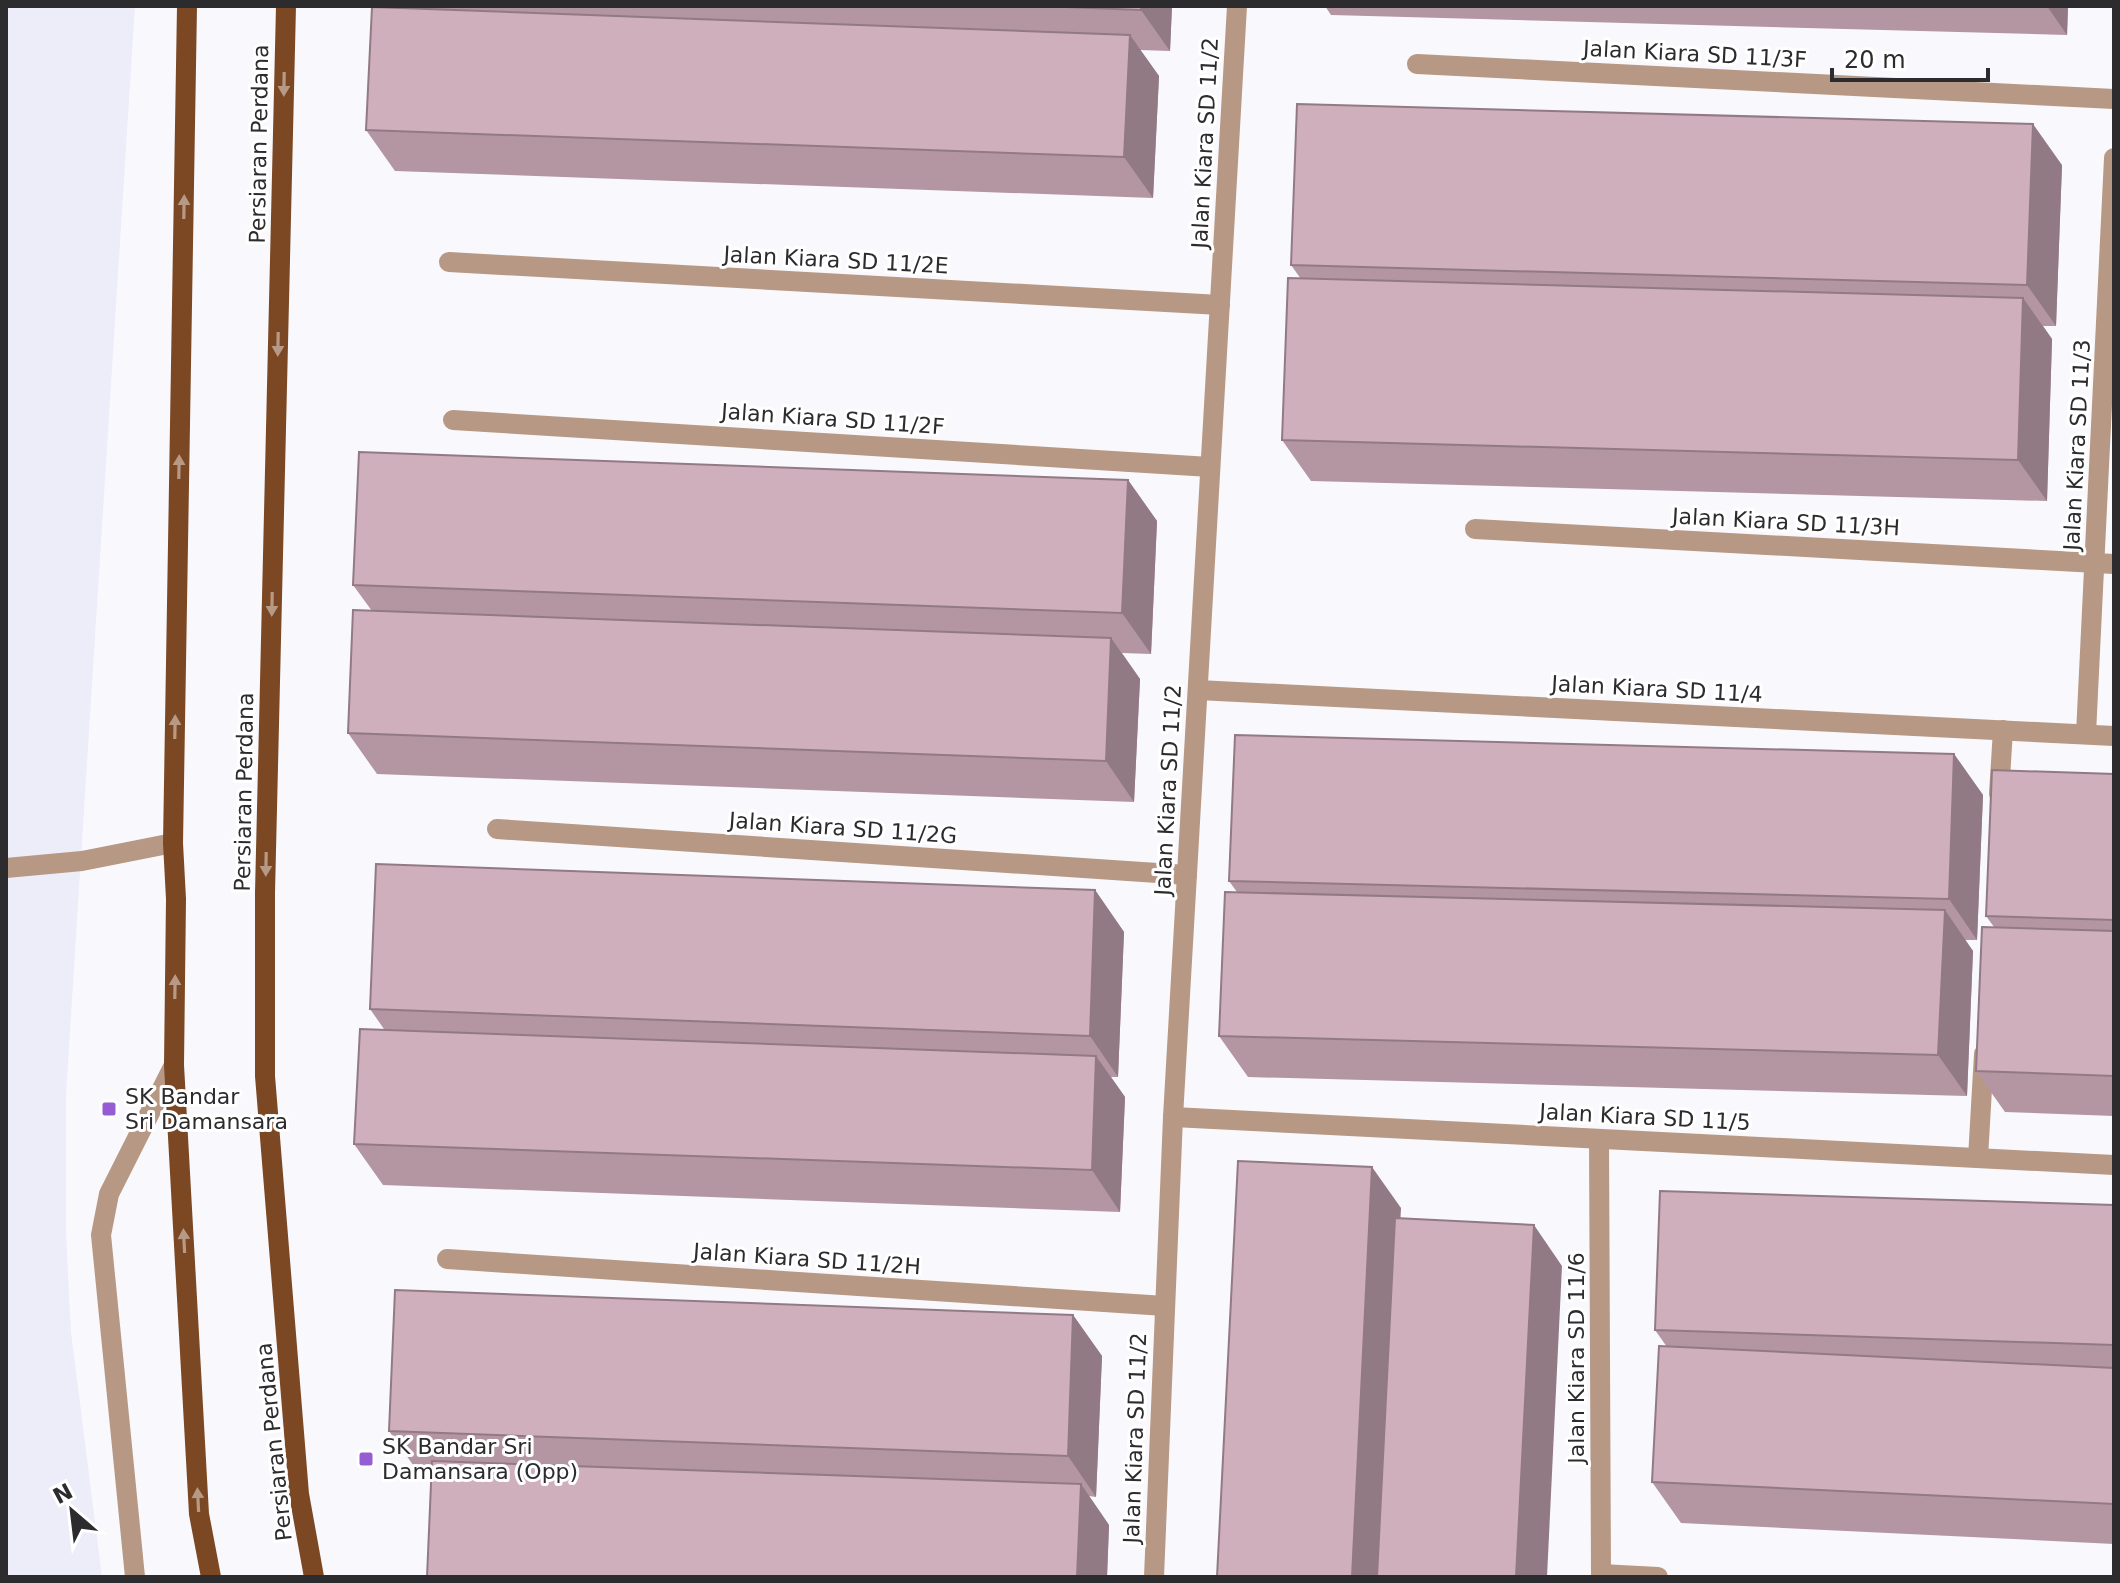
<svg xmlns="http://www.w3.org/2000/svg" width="2120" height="1583" font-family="'DejaVu Sans',sans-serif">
  <rect width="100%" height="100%" fill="#f9f9fd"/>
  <polygon fill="#ededf9" points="6,6 135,6 66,1095 66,1234 71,1332 102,1577 6,1577"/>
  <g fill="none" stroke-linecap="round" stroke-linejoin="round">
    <g stroke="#b79885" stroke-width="20">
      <polyline points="1417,64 2114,99"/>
      <polyline points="449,262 1220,305"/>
      <polyline points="453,420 1210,467"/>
      <polyline points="1475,529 2114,564"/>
      <polyline points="1198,690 2114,736"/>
      <polyline points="2086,734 2114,158"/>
      <polyline points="1999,794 2003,730"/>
      <polyline points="497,829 1187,875"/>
      <polyline points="6,868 82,861 173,843"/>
      <polyline points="1173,1117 2114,1165"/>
      <polyline points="1599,1139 1601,1577"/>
      <polyline points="1978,1158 1984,1054"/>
      <polyline points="447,1259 1165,1306"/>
      <polyline points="1601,1574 1658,1577"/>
      <polyline points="135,1577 101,1235 109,1194 174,1065"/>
      <polyline points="1154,1577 1173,1117 1237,6"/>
    </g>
    <g stroke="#7c4823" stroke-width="20">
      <polyline points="187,6 173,843 176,899 174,1065 199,1514 211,1577"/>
      <polyline points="286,6 265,893 265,1076 299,1494 314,1577"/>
    </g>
  </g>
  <g fill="#b396a2">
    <polygon points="389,6 1172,6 1170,51 1140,50 1159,76 1153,198 395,171 366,130 390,7"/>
    <polygon points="1325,6 2068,6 2067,35 1331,15"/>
    <polygon points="2062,165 2056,326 2043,326 2052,339 2047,501 1311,481 1282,440 1301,279 1291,265"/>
    <polygon points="1128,480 1157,521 1151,654 1122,653 1140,679 1134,802 377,774 348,733 372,611 353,585"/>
    <polygon points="1954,754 1983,795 1977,940 1965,940 1973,951 1967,1096 1248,1077 1219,1036 1237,892 1229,881"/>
    <polygon points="2114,774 2114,1116 2005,1112 1976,1071 1994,927 1986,916"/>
    <polygon points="1095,890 1124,932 1118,1077 1111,1077 1125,1097 1120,1212 383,1185 354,1144 384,1029 370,1009"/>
    <polygon points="2114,1205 2114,1544 1681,1523 1652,1482 1667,1347 1655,1330"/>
    <polygon points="1073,1315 1102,1356 1096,1497 1089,1496 1109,1525 1107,1577 427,1577 432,1472 418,1472 389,1431"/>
  </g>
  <g fill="#927a84">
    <polygon points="1141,6 1172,6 1170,51 1141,10"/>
    <polygon points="2047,6 2068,6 2067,35"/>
    <polygon points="1130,35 1159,76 1153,198 1124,157"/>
    <polygon points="2033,124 2062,165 2056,326 2027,285"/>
    <polygon points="2023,298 2052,339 2047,501 2018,460"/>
    <polygon points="1128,480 1157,521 1151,654 1122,613"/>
    <polygon points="1111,638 1140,679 1134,802 1106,761"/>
    <polygon points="1954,754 1983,795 1977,940 1949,899"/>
    <polygon points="1095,890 1124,932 1118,1077 1090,1036"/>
    <polygon points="1945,910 1973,951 1967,1096 1938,1055"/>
    <polygon points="1096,1056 1125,1097 1120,1212 1092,1170"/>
    <polygon points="1372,1167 1401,1208 1382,1577 1352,1577"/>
    <polygon points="1534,1225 1562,1266 1547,1577 1516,1577"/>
    <polygon points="1073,1315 1102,1356 1096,1497 1068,1456"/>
    <polygon points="1081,1484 1109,1525 1107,1577 1077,1577"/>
  </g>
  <g fill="#d0afbc" stroke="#927a84" stroke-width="2">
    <polygon points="1039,6 1141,6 1141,10"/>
    <polygon points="372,7 1130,35 1124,157 366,130"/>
    <polygon points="1297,104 2033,124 2027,285 1291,265"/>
    <polygon points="1288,278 2023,298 2018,460 1282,440"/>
    <polygon points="359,452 1128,480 1122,613 353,585"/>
    <polygon points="353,610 1111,638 1106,761 348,733"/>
    <polygon points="1235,735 1954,754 1949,899 1229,881"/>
    <polygon points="1992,770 2114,774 2114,920 1986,916"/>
    <polygon points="376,864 1095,890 1090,1036 370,1009"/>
    <polygon points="1225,892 1945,910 1938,1055 1219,1036"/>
    <polygon points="1982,927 2114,931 2114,1076 1976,1071"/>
    <polygon points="360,1029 1096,1056 1092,1170 354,1144"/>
    <polygon points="1238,1161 1372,1167 1352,1577 1217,1577"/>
    <polygon points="1660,1191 2114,1205 2114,1345 1655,1330"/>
    <polygon points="1395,1218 1534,1225 1516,1577 1377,1577"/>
    <polygon points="395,1290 1073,1315 1068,1456 389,1431"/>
    <polygon points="1659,1346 2114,1368 2114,1504 1652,1482"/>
    <polygon points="432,1461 1081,1484 1077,1577 427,1577"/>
  </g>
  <defs><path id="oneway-solid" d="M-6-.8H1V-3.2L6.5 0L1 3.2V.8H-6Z" transform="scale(2)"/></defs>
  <g fill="#b79a86">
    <use href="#oneway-solid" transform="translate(284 84) rotate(91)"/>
    <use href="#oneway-solid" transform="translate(184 207) rotate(-89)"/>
    <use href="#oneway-solid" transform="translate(278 344) rotate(91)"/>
    <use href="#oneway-solid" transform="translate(179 467) rotate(-89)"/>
    <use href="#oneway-solid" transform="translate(272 604) rotate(91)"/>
    <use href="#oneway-solid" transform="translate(175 727) rotate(-89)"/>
    <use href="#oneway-solid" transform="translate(266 864) rotate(91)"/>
    <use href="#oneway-solid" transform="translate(175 987) rotate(-89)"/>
    <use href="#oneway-solid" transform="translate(184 1241) rotate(-93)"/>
    <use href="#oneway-solid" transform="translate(198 1500) rotate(-93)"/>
  </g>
  <g fill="#965cd3" stroke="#fff" stroke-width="3">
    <rect x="101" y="1101" width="16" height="16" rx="4"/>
    <rect x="358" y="1451" width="16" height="16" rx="4"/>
  </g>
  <g text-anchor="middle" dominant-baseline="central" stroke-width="6" stroke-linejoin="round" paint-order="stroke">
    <g font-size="22" fill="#2c2c2e" stroke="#fff">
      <text transform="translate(1695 54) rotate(3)">Jalan Kiara SD 11/3F</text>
      <text transform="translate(1205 143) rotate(-87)">Jalan Kiara SD 11/2</text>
      <text transform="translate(259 144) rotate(-89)">Persiaran Perdana</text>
      <text transform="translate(836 260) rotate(3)">Jalan Kiara SD 11/2E</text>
      <text transform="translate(833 419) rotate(4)">Jalan Kiara SD 11/2F</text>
      <text transform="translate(2077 445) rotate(-87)">Jalan Kiara SD 11/3</text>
      <text transform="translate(1786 522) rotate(3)">Jalan Kiara SD 11/3H</text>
      <text transform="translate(1657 689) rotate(3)">Jalan Kiara SD 11/4</text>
      <text transform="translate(1168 790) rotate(-87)">Jalan Kiara SD 11/2</text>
      <text transform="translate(244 792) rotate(-89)">Persiaran Perdana</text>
      <text transform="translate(843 828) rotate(4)">Jalan Kiara SD 11/2G</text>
      <text transform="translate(1645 1117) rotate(3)">Jalan Kiara SD 11/5</text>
      <text transform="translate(807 1259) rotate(4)">Jalan Kiara SD 11/2H</text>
      <text transform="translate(1576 1358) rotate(-90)">Jalan Kiara SD 11/6</text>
      <text transform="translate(1135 1438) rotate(-88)">Jalan Kiara SD 11/2</text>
      <text transform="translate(274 1442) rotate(-96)">Persiaran Perdana</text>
    </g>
    <g font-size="22" fill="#2c2c2e" stroke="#fff" text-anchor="start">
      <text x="125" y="1096">SK Bandar<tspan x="125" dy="25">Sri Damansara</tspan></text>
      <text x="382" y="1446">SK Bandar Sri<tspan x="382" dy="25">Damansara (Opp)</tspan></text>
    </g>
  </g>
  <rect width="2120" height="1583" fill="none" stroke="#2c2c2e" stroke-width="16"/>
  <g transform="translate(72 1511) rotate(332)" stroke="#ffffff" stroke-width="6" paint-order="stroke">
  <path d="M0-6L14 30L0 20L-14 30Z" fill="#2c2c2e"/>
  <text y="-12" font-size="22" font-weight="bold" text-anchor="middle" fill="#2c2c2e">N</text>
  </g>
  <path d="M1832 68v12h156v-12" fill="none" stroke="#2c2c2e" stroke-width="4"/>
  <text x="1844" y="68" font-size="24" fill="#2c2c2e" stroke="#ffffff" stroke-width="6" paint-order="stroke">20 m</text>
</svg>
